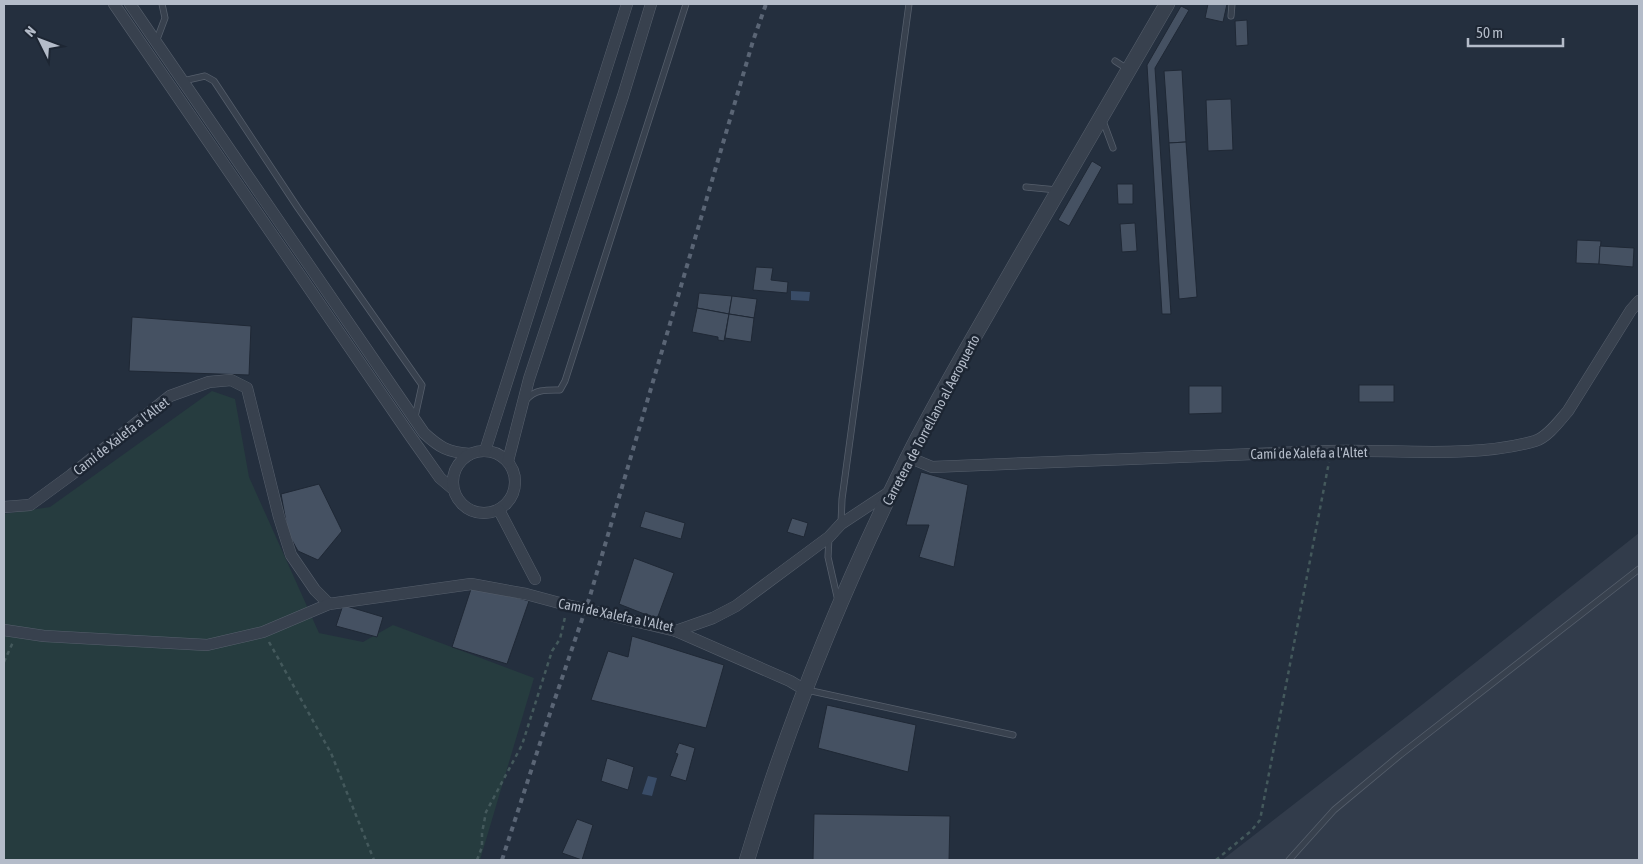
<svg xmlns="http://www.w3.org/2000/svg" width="1643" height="864" font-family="'Asap Condensed',sans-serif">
  <rect width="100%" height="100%" fill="#242f3e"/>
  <polygon fill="#323c4b" points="1639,533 1639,860 1222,860 1423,704"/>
  <polygon fill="#263c3f" points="212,391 235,399 249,477 319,633 363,642 393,625 534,678 480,860 4,860 4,514 50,507"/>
  <g fill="#394c67">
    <polygon points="791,291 810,292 809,301 791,300"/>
    <polygon points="648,776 657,778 652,796 642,794"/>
  </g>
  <g fill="#455162" stroke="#1f2835">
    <polygon points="1208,4 1227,4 1223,22 1205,18"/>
    <polygon points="1181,6 1189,10 1155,68 1171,314 1162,314 1147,65"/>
    <polygon points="1247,20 1248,45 1236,46 1235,21"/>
    <polygon points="1182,70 1186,142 1169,143 1164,71"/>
    <polygon points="1231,99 1233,150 1208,151 1206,100"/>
    <polygon points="1186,142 1197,297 1179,299 1169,143"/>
    <polygon points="1092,161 1102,167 1069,226 1058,220"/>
    <polygon points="1117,184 1133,184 1133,204 1118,204"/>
    <polygon points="1135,223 1137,251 1122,252 1120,224"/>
    <polygon points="1577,240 1601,241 1599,264 1576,263"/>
    <polygon points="1600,246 1634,248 1633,267 1599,264"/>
    <polygon points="756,267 773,268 771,280 788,282 787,293 753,290"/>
    <polygon points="699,293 732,296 729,314 697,308"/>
    <polygon points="732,296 757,299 754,318 729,314"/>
    <polygon points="697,308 729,314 724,341 718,340 718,337 692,332"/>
    <polygon points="729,314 754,318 751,342 725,338"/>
    <polygon points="132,317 251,326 249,375 129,371"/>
    <rect x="1359" y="385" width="35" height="17"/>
    <polygon points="1189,386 1222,386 1222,413 1189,414"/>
    <polygon points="921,472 968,485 954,567 919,557 929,525 906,525"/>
    <polygon points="319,484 342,531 318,560 298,551 288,533 281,494"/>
    <polygon points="645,511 685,523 681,539 640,527"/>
    <polygon points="792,518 808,523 804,537 787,532"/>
    <polygon points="634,558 674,573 657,619 619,604"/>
    <polygon points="471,589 490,590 529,601 507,664 452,647"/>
    <polygon points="343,605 383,617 377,637 336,626"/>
    <polygon points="632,636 724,665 706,728 591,700 608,651 628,657"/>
    <polygon points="827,705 916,725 908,772 818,748"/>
    <polygon points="679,743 695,748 686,781 670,776 678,754 675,753"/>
    <polygon points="607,758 634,767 628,790 601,781"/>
    <polygon points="814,814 950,816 949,860 813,860"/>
    <polygon points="577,819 593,825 582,860 562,853"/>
  </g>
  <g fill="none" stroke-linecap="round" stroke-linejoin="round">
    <defs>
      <g id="service">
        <polyline points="1231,16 1232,4"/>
        <polyline points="156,42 165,18 162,4"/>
        <polyline points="1115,61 1129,70"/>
        <polyline points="183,81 205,76 214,81 298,208 422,385 415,417"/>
        <polyline points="1103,121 1113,148"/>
        <polyline points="1026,187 1057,190"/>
        <path d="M527 399C536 389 547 390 560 390L565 381 686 4"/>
        <polyline points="841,524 842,499 909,4"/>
        <polyline points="829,537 828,557 838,601"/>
        <polyline points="807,690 1013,735"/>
        <polyline points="1289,860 1334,810 1400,755 1639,569"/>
      </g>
      <g id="minor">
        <polyline points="114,4 411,437 440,478 453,489"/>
        <path d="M130 4 424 433C440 448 448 452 470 454"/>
        <circle cx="484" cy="482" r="31"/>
        <polyline points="485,451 627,4"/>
        <path d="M908 457 932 467C1064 462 1196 456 1328 451 1395 449 1471 459 1535 441 1548 437 1560 420 1568 411L1631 310 1639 301"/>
        <polyline points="508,461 529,379 623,96 651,4"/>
        <polyline points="4,507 30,505 71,475 170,396 209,382 231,380 247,388 279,517 291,555 315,590 329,604"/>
        <polyline points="499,510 535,579"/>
        <polyline points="4,630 44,636 207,645 263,632 329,604 471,584 526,594 567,605 676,631 713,618 736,606 829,537 841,524 891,491"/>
        <polyline points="676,631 790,681 805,690"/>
      </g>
      <path id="tertiary" d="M747 860C788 722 843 588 907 459 941 391 980 327 1017 262 1067 176 1117 90 1167 4"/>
    </defs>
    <use href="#service" stroke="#565f6c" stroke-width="7"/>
    <use href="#minor" stroke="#565f6c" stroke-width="12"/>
    <use href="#tertiary" stroke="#565f6c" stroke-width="16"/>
    <g stroke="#44595c" stroke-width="2.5" stroke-dasharray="4 4" stroke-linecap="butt">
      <polyline points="269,642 331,753 374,860"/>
      <polyline points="4,662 13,642"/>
      <polyline points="477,860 482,847 482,833 486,812 522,745 552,651 560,639 565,617"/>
      <polyline points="1216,860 1251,831 1260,820 1329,462"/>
    </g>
    <use href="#service" stroke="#38414e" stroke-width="5.5"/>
    <use href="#minor" stroke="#38414e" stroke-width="11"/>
    <use href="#tertiary" stroke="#38414e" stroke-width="15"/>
    <polyline stroke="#5a6575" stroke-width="4" stroke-dasharray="5 5" stroke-linecap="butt" points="502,860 544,731 590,596 753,41 766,4"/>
  </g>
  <g text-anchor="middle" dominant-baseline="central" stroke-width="5" stroke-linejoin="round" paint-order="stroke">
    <g font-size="14" fill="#b4bcc9" stroke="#1d2633">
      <text transform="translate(931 420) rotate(-62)">Carretera de Torrellano al Aeropuerto</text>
      <text transform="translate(121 436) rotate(-38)">Camí de Xalefa a l'Altet</text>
      <text transform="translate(1309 453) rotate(-1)">Camí de Xalefa a l'Altet</text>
      <text transform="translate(616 615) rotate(12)">Camí de Xalefa a l'Altet</text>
    </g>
  </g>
  <rect width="1643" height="864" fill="none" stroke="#b4bcc9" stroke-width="10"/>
  <g transform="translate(40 40) rotate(312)" stroke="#1d2633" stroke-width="4" paint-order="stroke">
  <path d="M0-4L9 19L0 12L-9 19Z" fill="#b4bcc9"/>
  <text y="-8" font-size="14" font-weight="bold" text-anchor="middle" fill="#b4bcc9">N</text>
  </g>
  <path d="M1468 38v8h95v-8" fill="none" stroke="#b4bcc9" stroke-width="2.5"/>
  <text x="1476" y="38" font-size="15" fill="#b4bcc9" stroke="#1d2633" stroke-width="4" paint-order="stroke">50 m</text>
</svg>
